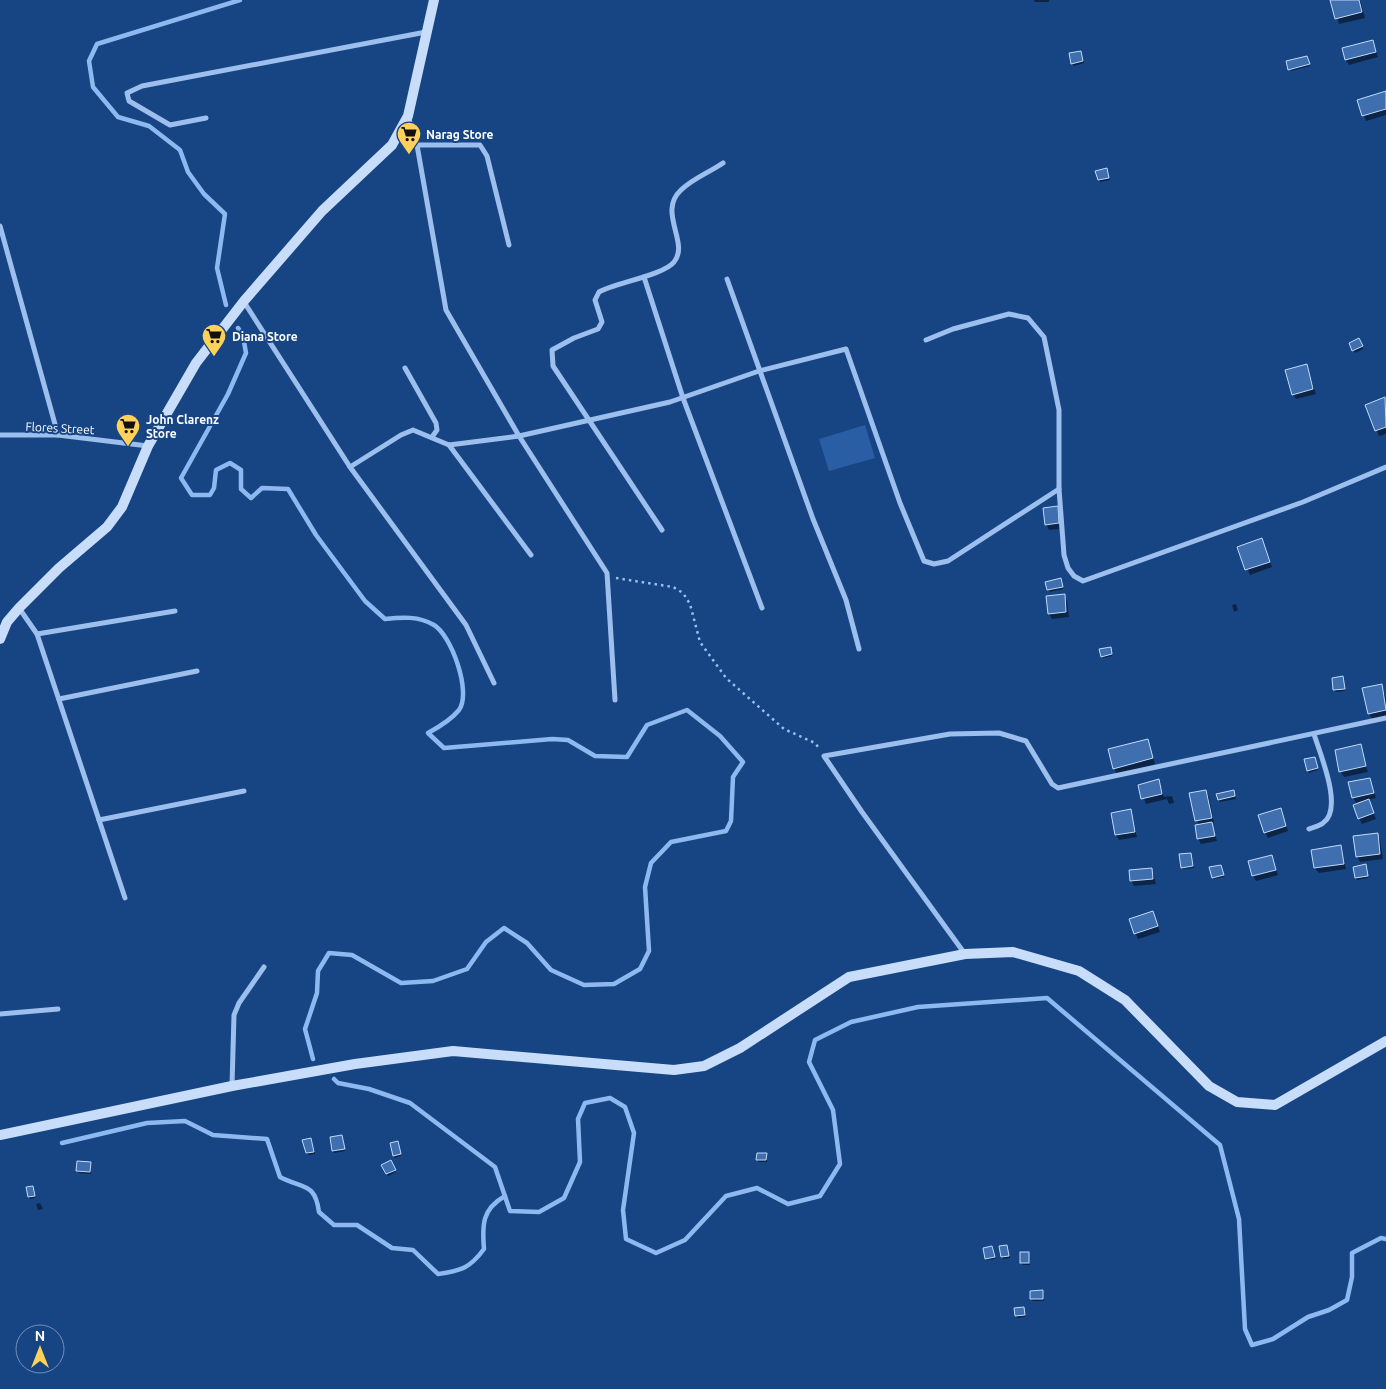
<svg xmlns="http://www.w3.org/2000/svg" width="1386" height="1389" font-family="Ubuntu,sans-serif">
  <rect width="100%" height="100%" fill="#174584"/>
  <polygon fill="#295ea4" points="865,425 875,458 829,471 819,439"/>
  <g fill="#0007">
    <polygon points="1034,0 1049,0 1049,2 1035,2"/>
    <polygon points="1332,0 1360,0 1365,18 1339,24"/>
    <polygon points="1372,41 1378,57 1349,65 1346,60"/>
    <polygon points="1082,54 1084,63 1074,66 1072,63"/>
    <polygon points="1308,59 1310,66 1291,71 1290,69"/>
    <polygon points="1386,94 1386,115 1366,121 1359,101"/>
    <polygon points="1106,169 1110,180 1100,182 1097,171"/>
    <polygon points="1359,340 1363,349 1355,353 1351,344"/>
    <polygon points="1306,365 1316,394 1296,399 1293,394"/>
    <polygon points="1385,399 1386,434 1379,436 1367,405"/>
    <polygon points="1057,512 1059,529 1049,530 1046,524"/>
    <polygon points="1264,545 1272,567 1250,575 1239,547"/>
    <polygon points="1062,582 1063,589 1050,592 1047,583"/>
    <polygon points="1064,595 1067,601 1069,617 1052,619 1049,614"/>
    <polygon points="1236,604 1238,610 1234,612 1232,605"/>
    <polygon points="1111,651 1112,656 1103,658 1102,656"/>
    <polygon points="1343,678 1345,691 1336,692 1335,690"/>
    <polygon points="1381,685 1386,698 1386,716 1372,719 1369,713"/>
    <polygon points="1148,741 1155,764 1117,774 1114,768"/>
    <polygon points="1360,746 1368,772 1344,777 1341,772"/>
    <polygon points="1316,760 1318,770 1309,773 1308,770"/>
    <polygon points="1370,779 1376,798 1368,800 1376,819 1362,824 1359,818 1362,801 1356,803 1353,797"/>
    <polygon points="1158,781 1164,797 1172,796 1174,803 1169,804 1167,799 1146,804 1139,786"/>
    <polygon points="1206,791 1209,797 1214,823 1212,824 1217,841 1201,844 1198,838 1199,826 1190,794"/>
    <polygon points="1234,794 1236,799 1220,802 1219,800"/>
    <polygon points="1280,810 1288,831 1268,838 1265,832"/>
    <polygon points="1130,811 1137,837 1119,840 1116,835"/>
    <polygon points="1377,834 1380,840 1383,859 1360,862 1357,856"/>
    <polygon points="1340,846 1346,869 1319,873 1315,868"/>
    <polygon points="1191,854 1194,868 1183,869 1182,867"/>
    <polygon points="1271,856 1278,875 1256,881 1253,876"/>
    <polygon points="1222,868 1224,877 1214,879 1213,877"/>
    <polygon points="1367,868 1368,878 1357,880 1356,878"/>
    <polygon points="1152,869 1156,884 1134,886 1131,880"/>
    <polygon points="1155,918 1160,932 1138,939 1130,920"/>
    <polygon points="342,1136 345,1151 334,1153 333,1150"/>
    <polygon points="311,1139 315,1154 308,1155 304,1141"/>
    <polygon points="398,1142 401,1156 395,1158 394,1156"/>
    <polygon points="766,1154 767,1162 759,1162 757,1160"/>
    <polygon points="391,1162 396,1172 388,1176 383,1165"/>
    <polygon points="90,1163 91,1174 79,1173 77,1171"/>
    <polygon points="33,1187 35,1198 30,1199 29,1197"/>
    <polygon points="40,1203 43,1209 38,1210 36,1204"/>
    <polygon points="1007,1246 1010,1258 1003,1259 1000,1247"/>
    <polygon points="992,1247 995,1259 987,1260 986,1258"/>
    <polygon points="1028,1253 1030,1265 1023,1265 1022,1263"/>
    <polygon points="1042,1291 1044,1301 1033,1301 1031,1299"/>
    <polygon points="1024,1310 1025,1317 1017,1318 1016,1315"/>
  </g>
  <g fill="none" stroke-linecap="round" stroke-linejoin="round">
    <g stroke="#8eb9f0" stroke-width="4.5">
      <polyline points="226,305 217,268 225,214 204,194 188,172 180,150 149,126 118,117 93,87 89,61 97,44 240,0"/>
      <path d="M238 328 243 336 246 353 228 394 181 478 192 495H210L214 488 216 470 230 463 241 470V489L251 498 262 488 288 489 316 535 365 601 385 619C402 617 419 616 434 625 451 635 472 692 459 710 451 720 439 727 428 733L444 748 552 739 568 740 595 756 627 757 647 725 687 710 720 736 743 762 733 777 731 821 726 831 671 842 651 863 645 887 649 951 640 969 614 984 584 985 551 970 527 943 504 928 486 942 467 969 433 981 401 983 352 955 329 953 318 971 317 993 305 1029 313 1059"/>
      <polyline points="334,1079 338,1083 369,1089 410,1103 495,1167 510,1211 539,1212 564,1198 580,1162 578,1119 585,1103 610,1098 625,1107 634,1133 623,1210 626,1239 656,1253 685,1240 726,1196 757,1188 788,1204 820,1196 840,1164 833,1110 809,1062 815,1040 851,1022 918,1007 1047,998 1220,1145 1239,1219 1245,1329 1252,1345 1273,1339 1308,1317 1329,1310 1347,1300 1352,1277 1352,1253 1381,1238 1386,1239"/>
      <path d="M62 1143 147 1123 185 1121 213 1135 267 1139 280 1177C303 1189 315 1182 319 1212L334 1225H357L392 1248 413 1250 438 1274C461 1271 470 1268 484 1249 482 1225 482 1209 505 1196"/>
    </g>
  </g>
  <g fill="#3f6fae" stroke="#c1dafa">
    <polygon points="1330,0 1359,0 1362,12 1335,19"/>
    <polygon points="1373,40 1376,52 1345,60 1342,48"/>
    <polygon points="1081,51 1083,61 1071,64 1069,53"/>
    <polygon points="1307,56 1310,64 1288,70 1286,61"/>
    <polygon points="1386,91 1386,109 1362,116 1357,100"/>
    <polygon points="1107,168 1109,178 1098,180 1095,171"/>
    <polygon points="1359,338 1363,346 1352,351 1349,343"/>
    <polygon points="1307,364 1313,389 1292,395 1285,370"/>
    <polygon points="1385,397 1386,427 1375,431 1365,405"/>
    <polygon points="1058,506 1059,523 1045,525 1043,508"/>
    <polygon points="1262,538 1270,562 1245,570 1237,547"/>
    <polygon points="1061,578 1063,587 1047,590 1045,582"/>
    <polygon points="1065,594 1066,612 1048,614 1046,596"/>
    <polygon points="1111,647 1112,654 1101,657 1099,649"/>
    <polygon points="1343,676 1345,689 1333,690 1332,678"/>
    <polygon points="1382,684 1386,710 1368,714 1362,688"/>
    <polygon points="1148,739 1153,758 1113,769 1108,749"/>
    <polygon points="1361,744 1366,766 1339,772 1335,750"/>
    <polygon points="1315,757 1318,768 1307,771 1304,759"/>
    <polygon points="1370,778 1374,793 1352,798 1348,782"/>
    <polygon points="1159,779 1162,794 1141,799 1138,785"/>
    <polygon points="1206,790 1212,818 1195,821 1189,793"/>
    <polygon points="1234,790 1235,796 1218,800 1216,794"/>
    <polygon points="1369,799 1374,813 1358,819 1353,805"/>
    <polygon points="1281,808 1286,826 1264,833 1258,815"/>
    <polygon points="1131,809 1135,832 1115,835 1111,813"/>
    <polygon points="1212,822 1215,836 1197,839 1195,825"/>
    <polygon points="1378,833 1380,854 1356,857 1353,836"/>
    <polygon points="1341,845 1344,864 1314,868 1311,850"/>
    <polygon points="1191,853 1193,866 1181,868 1179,854"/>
    <polygon points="1272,855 1276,870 1252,876 1248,861"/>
    <polygon points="1366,864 1368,876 1355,878 1353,867"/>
    <polygon points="1221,865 1224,875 1212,878 1209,867"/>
    <polygon points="1152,868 1153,879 1130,881 1129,870"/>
    <polygon points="1153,911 1158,926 1134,934 1129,919"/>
    <polygon points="342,1135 345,1149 332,1151 330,1137"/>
    <polygon points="311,1138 314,1152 306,1153 302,1140"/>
    <polygon points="398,1141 401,1154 393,1156 390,1143"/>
    <polygon points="757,1153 767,1153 766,1160 756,1160"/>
    <polygon points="391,1160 396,1170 386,1174 381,1165"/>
    <polygon points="77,1161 91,1162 90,1172 76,1171"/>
    <polygon points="33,1186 35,1196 28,1197 26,1187"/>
    <polygon points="1007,1245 1009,1256 1001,1257 999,1246"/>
    <polygon points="992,1246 995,1257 985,1259 983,1248"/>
    <rect x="1020" y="1252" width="9" height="11"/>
    <polygon points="1043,1290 1043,1299 1030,1299 1030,1291"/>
    <polygon points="1024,1307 1025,1315 1015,1316 1014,1308"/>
  </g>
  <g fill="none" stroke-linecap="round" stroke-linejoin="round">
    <polyline stroke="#9cbfed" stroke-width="2.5" stroke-dasharray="2.5 4" stroke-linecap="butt" points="616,578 673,587 683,593 690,604 700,642 726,678 784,729 815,743 819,748"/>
    <g stroke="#9cbfed" stroke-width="5">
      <polyline points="408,116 417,145 446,310 519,436 607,573 615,700"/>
      <polyline points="206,118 170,125 129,101 127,93 142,86 426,32"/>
      <polyline points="417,145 480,145 487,156 509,245"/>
      <polyline points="0,226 58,435"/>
      <polyline points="644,277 683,398 762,608"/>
      <polyline points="727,279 813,519 846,600 859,649"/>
      <polyline points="244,302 350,467 466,625 494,683"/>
      <polyline points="926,340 953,329 1009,314 1028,318 1044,337 1059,410 1059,489 1064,555 1068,568 1074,576 1083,581 1303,502 1386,467"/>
      <polyline points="405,368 436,423 437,430 432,437"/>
      <polyline points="0,435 58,435 148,446"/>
      <polyline points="449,445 531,555"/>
      <polyline points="350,467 401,435 413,430 449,445 519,436 670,402 759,371 846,349 900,503 924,561 934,564 948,561 1059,489"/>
      <path d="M662 530 553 366 552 350 574 338 598 329 602 322 595 300 599 292C615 283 664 275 674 262 690 243 657 212 681 190 692 179 710 172 723 163"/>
      <polyline points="19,608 37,634 125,898"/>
      <polyline points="37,634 175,611"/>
      <polyline points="59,699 197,671"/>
      <polyline points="99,820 244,791"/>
      <path d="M1309 829C1313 827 1320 826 1323 823 1344 809 1320 754 1314 734"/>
      <polyline points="965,954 862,812 824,756 950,734 999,733 1026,741 1052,784 1058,788 1386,718"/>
      <polyline points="0,1014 58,1009"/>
      <polyline points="232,1086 234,1015 239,1003 264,967"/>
    </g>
    <g stroke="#c8ddf9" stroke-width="10">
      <polyline points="0,639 7,622 19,608 59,568 107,527 122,507 148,446 196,363 244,301 322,211 392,145 408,116 434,0"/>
      <polyline points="0,1135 232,1086 355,1064 453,1051 674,1070 704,1066 740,1048 849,977 965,954 1013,952 1079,971 1125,1000 1209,1086 1237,1102 1275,1105 1386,1041"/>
    </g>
  </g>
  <defs>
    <symbol id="supermarket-pin" viewBox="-11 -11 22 30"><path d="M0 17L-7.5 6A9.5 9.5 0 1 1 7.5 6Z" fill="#ffd257" stroke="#174584"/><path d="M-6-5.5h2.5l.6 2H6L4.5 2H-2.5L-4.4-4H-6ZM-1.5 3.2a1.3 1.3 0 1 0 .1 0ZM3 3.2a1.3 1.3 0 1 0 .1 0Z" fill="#111"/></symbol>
  </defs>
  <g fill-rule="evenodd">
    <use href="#supermarket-pin" x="395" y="120" width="28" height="38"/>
    <use href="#supermarket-pin" x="200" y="322" width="28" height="38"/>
    <use href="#supermarket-pin" x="114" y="412" width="28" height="38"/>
  </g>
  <g text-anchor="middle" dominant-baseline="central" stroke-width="4" stroke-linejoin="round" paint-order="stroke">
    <g font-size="12" font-weight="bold" fill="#fff" stroke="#174584" text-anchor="start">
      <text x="426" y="134">Narag Store</text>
      <text x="232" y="336">Diana Store</text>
      <text x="146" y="419">John Clarenz<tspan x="146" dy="14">Store</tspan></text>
    </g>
    <g font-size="12" fill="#fff" stroke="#174584">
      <text transform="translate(60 428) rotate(3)">Flores Street</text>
    </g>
  </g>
  <g transform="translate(40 1349)"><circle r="24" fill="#174584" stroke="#748fb5"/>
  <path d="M0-4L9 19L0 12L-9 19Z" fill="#ffd257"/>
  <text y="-8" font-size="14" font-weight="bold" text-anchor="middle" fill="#ffffff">N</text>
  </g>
</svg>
